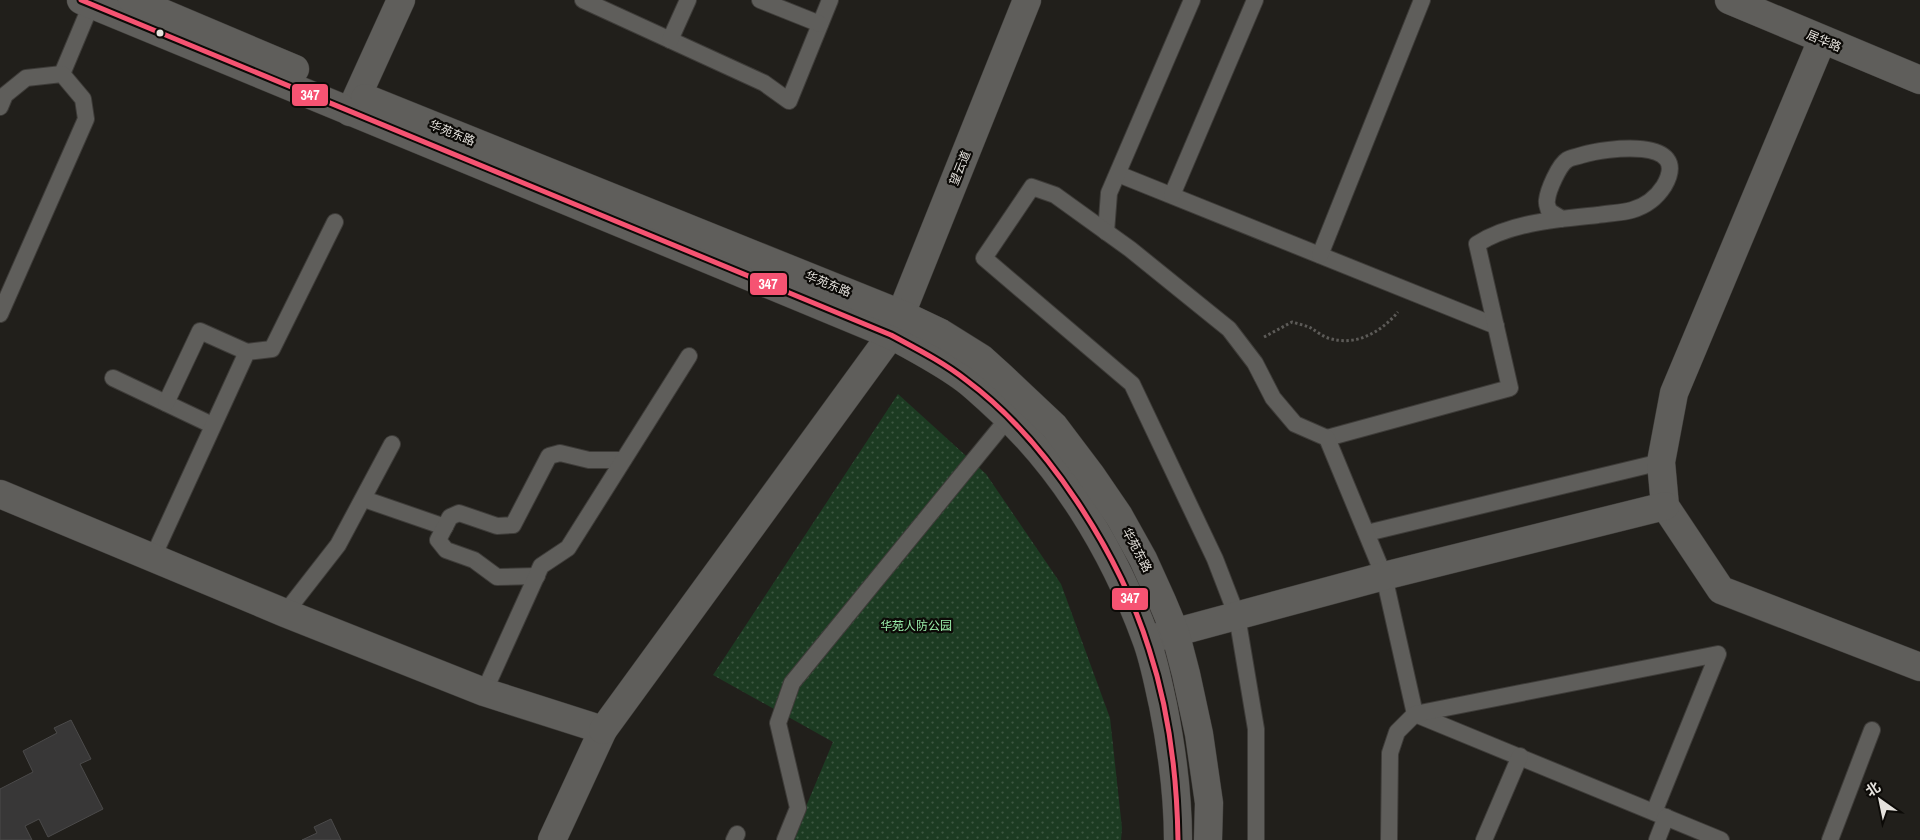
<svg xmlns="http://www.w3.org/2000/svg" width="1920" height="840" font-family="'Archivo Narrow','Noto Sans SC',sans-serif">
  <defs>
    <pattern id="grass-dots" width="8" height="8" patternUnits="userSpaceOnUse" patternTransform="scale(1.25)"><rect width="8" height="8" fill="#1c3b22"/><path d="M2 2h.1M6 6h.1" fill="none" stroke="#3d5742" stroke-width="1.8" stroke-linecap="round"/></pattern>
  </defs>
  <rect width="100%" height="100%" fill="#211f1b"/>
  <polygon fill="url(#grass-dots)" points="898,394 986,474 1061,584 1110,718 1122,828 1121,840 792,840 833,742 713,675"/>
  <g fill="#383737" stroke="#4b4a4a">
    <polygon points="71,720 91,759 80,764 103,809 48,837 39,819 25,826 32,840 0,840 0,789 33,772 23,751 57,733 54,728"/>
    <polygon points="331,819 341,840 302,840 317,833 314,827"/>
  </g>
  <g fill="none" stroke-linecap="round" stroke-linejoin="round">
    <defs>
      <g id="lane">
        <polyline points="583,0 764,83 789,101 830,0"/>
        <polyline points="760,0 820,24"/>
        <polyline points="670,40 688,0"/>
        <polyline points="62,74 93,0"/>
        <polyline points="0,107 5,95 26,78 62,74 83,99 86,119 0,314"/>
        <polyline points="1118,174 1496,326"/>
        <polyline points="1172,195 1255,0"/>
        <polyline points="1106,232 1109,193 1192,0"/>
        <polyline points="1320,255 1422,0"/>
        <polyline points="113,378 212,425"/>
        <polyline points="166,403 200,331 247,352"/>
        <path d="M1327 438 1510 388 1477 244C1511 222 1559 219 1598 215 1609 213 1622 213 1632 210 1646 206 1657 197 1664 186 1693 136 1605 148 1582 155 1577 157 1571 157 1567 160 1559 165 1548 190 1547 200 1546 203 1548 207 1549 211L1562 219"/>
        <polyline points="364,499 445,527"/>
        <polyline points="1367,533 1661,462"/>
        <polyline points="153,557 247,352 272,349 335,222"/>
        <polyline points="537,576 497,577 474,560 446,550 438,540 450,517 459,513 497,526 513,525 549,456 560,453 589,460 623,460"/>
        <polyline points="285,613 338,545 392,444"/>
        <polyline points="484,692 541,566 568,548 689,356"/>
        <polyline points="734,840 737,834"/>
        <polyline points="785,840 798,808 778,723 792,683 1014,411"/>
        <polyline points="1256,840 1256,729 1237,616 1215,559 1132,384 984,258 1032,187 1055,195 1130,249 1229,329 1255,363 1273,398 1295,424 1327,438 1384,576 1415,714 1721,840"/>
        <polyline points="1389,840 1390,753 1397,732 1415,714 1718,654 1654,812"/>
        <polyline points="1484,840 1520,756"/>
        <polyline points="1657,840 1666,817"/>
        <polyline points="1830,840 1872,730"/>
      </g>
      <g id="street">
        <polyline points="1729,0 1920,80"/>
        <polyline points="1822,40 1674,393 1661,462 1665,506 1721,590 1920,667"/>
        <polyline points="350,112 401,0"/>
        <polyline points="0,494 285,613 484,692 603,730 552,840"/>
        <polyline points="1147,640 1384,576 1665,506"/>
        <polyline points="603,730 891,335 901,314 1027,0"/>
      </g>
      <g id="secondary">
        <path d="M81 0 891 335C915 348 940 361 962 377 971 383 980 392 988 399 1061 463 1113 549 1146 639 1154 660 1158 683 1163 705 1172 750 1178 794 1178 840"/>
        <polyline points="132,0 295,69"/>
        <polyline points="365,98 901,314 941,333 981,358 1002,377 1054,426 1091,475 1119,516 1143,559 1162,601 1175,632 1186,674 1199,734 1209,803 1208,840"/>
      </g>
    </defs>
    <use href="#lane" stroke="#3e3c39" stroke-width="18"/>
    <use href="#street" stroke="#3e3c39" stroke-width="29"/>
    <use href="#secondary" stroke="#3e3c39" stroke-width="29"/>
    <path stroke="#5d5b58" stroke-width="3" stroke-dasharray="2.5 2.5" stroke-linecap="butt" d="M1264 337 1292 322C1298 324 1305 325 1311 328 1316 331 1322 336 1328 338 1356 347 1381 332 1398 312"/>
    <use href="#lane" stroke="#5f5e5b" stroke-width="16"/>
    <use href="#street" stroke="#5f5e5b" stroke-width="28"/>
    <use href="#secondary" stroke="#5f5e5b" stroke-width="28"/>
    <defs>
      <path id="bus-1" d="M81 0 891 335C917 349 943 362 966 380 1047 440 1119 553 1149 649 1169 710 1177 776 1178 840"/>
    </defs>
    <use href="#bus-1" stroke="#0c0a07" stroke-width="9"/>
    <use href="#bus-1" stroke="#f65372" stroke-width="5"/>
  </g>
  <circle fill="#e5e2dd" stroke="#0c0a07" stroke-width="2" cx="160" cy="33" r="4.5"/>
  <g text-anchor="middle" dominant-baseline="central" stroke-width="4.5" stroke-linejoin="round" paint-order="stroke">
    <g font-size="12" fill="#e5e2dd" stroke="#0c0a07">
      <text transform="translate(1824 41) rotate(23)">居华路</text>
      <text transform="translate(452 133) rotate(22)">华苑东路</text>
      <text transform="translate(960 168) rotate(-68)">望云道</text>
      <text transform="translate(828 284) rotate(22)">华苑东路</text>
      <text transform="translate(1137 550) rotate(62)">华苑东路</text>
    </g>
    <g font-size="12" fill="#9aedaa" stroke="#0c0a07">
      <text x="916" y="626">华苑人防公园</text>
    </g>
  </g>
  <g stroke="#0c0a07" stroke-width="2">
    <rect x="291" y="83" width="38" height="24" rx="5" fill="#f65372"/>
    <rect x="749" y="272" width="39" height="24" rx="5" fill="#f65372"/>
    <rect x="1111" y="587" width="38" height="24" rx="5" fill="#f65372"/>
  </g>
  <g font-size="14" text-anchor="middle" font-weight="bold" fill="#fff">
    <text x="310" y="100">347</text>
    <text x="768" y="289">347</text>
    <text x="1130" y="603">347</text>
  </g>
  <g transform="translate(1880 800) rotate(327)" stroke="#0c0a07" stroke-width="4" paint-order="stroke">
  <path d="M0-4L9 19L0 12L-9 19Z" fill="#e5e2dd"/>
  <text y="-8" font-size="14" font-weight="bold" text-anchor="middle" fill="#e5e2dd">北</text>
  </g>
</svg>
